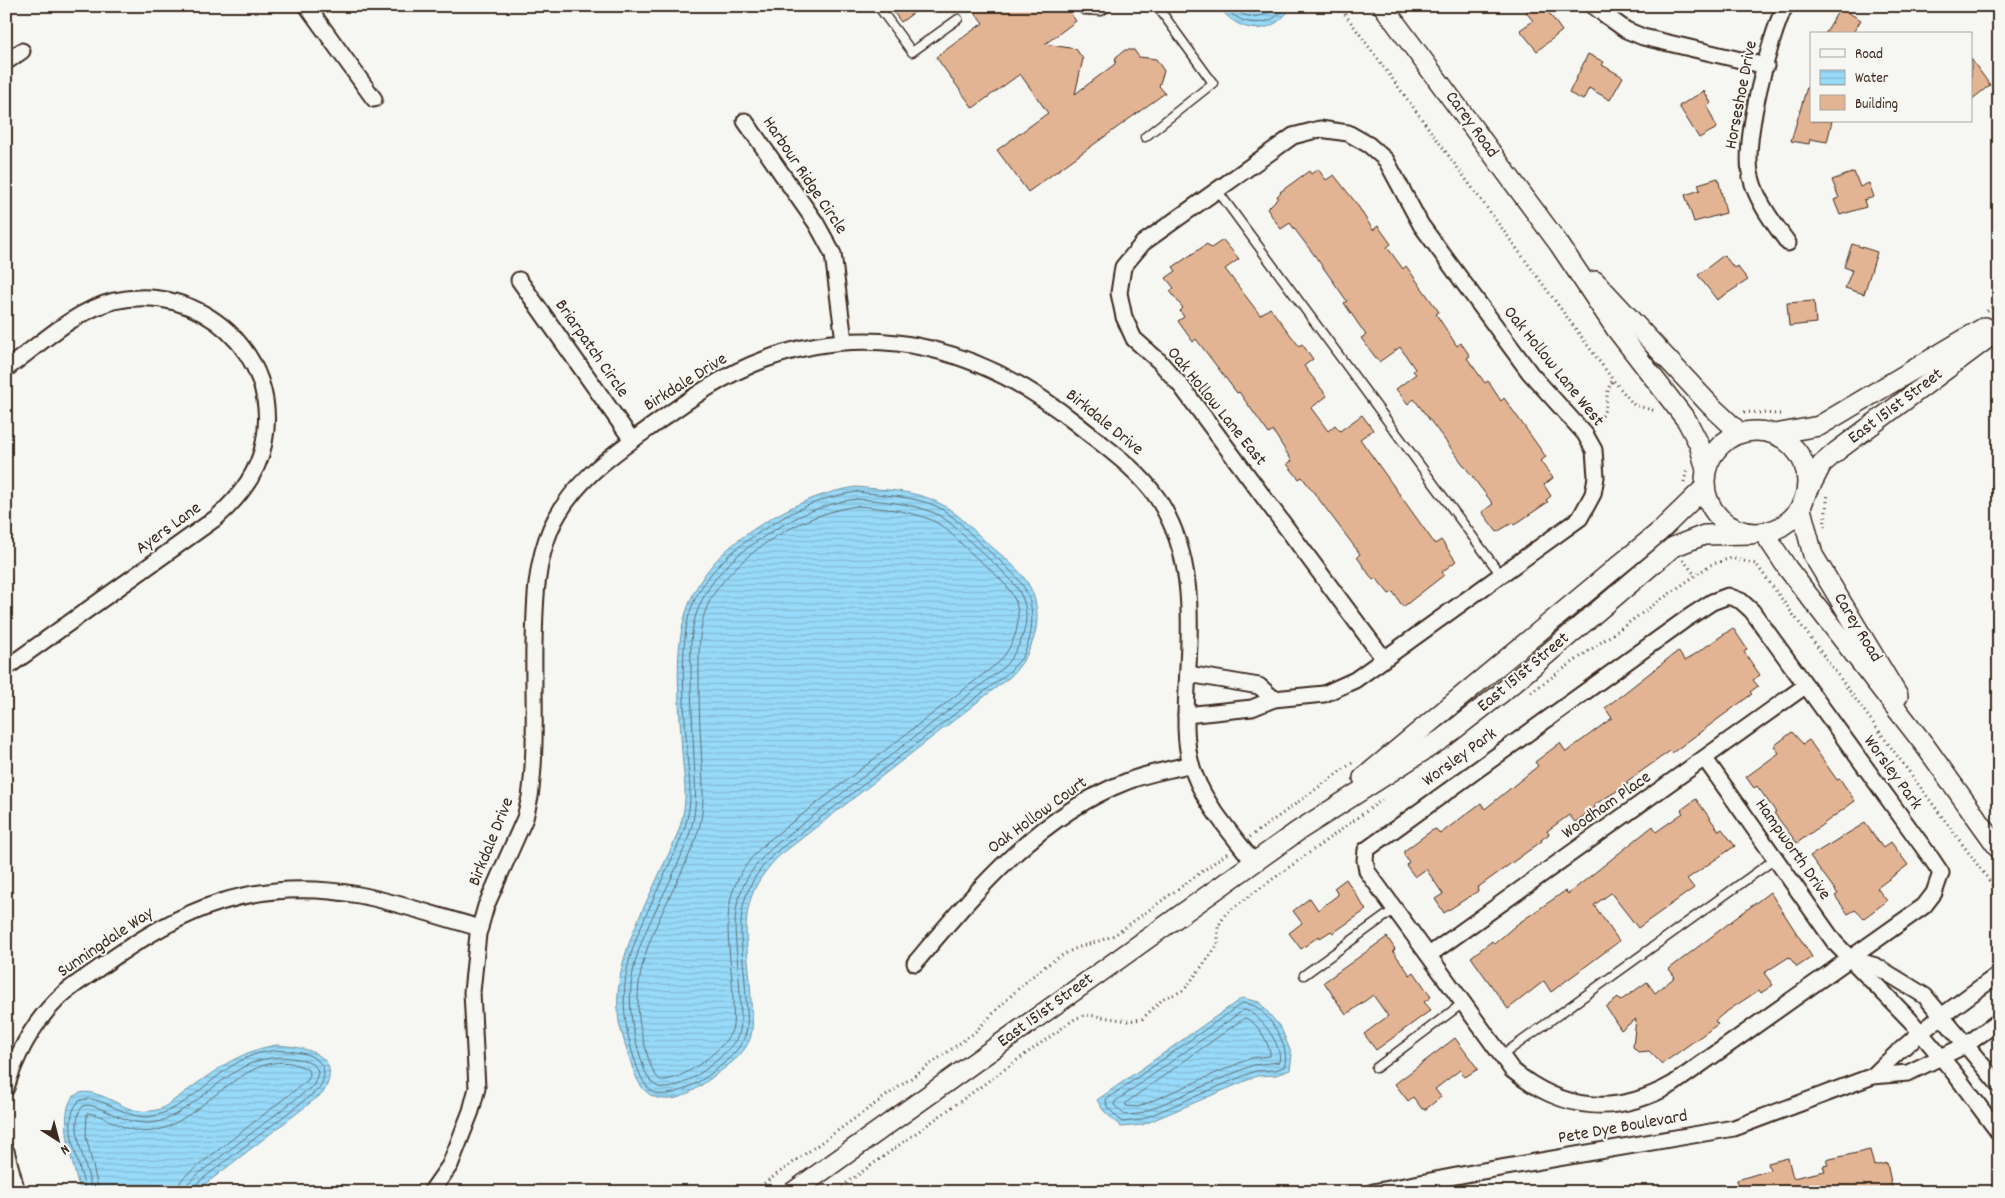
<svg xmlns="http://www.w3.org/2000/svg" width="2005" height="1198" font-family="Dekko,sans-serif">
  <defs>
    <pattern id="water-rules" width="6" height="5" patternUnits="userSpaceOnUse" patternTransform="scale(1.25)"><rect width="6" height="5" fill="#97daf9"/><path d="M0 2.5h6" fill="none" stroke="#83bbd5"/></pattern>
  </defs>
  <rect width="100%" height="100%" fill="#f6f6f2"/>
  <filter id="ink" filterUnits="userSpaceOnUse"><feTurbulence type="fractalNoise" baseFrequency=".02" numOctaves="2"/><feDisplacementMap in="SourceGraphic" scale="10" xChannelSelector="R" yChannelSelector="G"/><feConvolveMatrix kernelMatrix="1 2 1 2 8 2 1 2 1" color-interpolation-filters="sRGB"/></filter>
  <g filter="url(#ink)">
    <g fill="url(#water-rules)" stroke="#7294a1">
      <path d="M1218 6H1292C1272 38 1239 34 1218 6Z"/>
      <path d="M856 487C883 490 915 490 939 503 957 512 971 528 986 542 1001 555 1022 570 1031 589 1045 620 1033 653 1011 676L779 856C730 905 750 941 751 1002 752 1014 754 1027 750 1039 743 1057 724 1068 710 1079 696 1089 681 1101 663 1099 643 1097 636 1079 631 1063 627 1049 622 1036 619 1022 611 967 640 917 662 868 671 849 681 830 684 809 687 791 683 770 682 752 677 659 664 590 751 531 784 509 817 493 856 487Z"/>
      <polygon points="1242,998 1259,1002 1281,1028 1292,1055 1290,1070 1276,1075 1257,1076 1142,1125 1121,1127 1103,1110 1097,1100"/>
      <path d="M277 1045C306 1047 345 1055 323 1093L195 1192H81C75 1174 46 1083 92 1093 119 1099 129 1118 161 1109 198 1085 232 1051 277 1045Z"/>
    </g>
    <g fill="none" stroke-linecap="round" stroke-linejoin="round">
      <g stroke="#607076" stroke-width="1">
        <path d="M1224 6C1240 27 1271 30 1286 6"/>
        <path d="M1232 6C1245 22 1265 18 1279 6"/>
        <path d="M857 492C882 495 912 496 936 506 953 514 966 530 980 543 995 557 1014 571 1025 589 1036 608 1033 641 1021 659 1017 664 1012 668 1008 673L776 852C725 902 744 937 746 1000 747 1012 749 1025 745 1036 738 1059 679 1103 655 1093 643 1088 638 1069 634 1058 609 977 636 939 668 867 677 848 686 830 689 809 692 791 688 771 687 752 685 715 678 643 691 609 702 578 727 554 754 536 786 514 818 497 857 492Z"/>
        <path d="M857 499C882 501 909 503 932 512 948 518 961 534 974 545 989 560 1008 573 1019 591 1035 617 1021 649 1003 668L773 847C719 898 738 932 740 996 740 1007 742 1020 740 1031 735 1051 679 1096 658 1087 646 1082 642 1062 639 1052 609 956 665 913 691 829 698 806 695 782 694 759 693 730 691 702 691 673 691 660 690 646 692 633 697 594 724 563 756 542 788 520 819 504 857 499Z"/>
        <path d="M857 506C881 508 906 510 929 519 945 525 958 541 970 552 984 565 1004 579 1013 596 1025 619 1014 646 998 663L768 841C711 893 731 933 733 1000 733 1008 734 1018 733 1026 730 1047 680 1083 660 1080 651 1072 648 1057 645 1046 624 977 654 931 682 871 688 857 695 843 699 829 706 802 702 774 701 746 699 719 699 691 699 664 699 639 700 616 713 595 742 550 805 513 857 506Z"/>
        <path d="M1243 1003C1248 1004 1254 1005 1258 1008 1272 1020 1291 1047 1284 1067L1275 1070 1255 1071 1140 1120 1122 1122 1107 1107 1106 1100Z"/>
        <path d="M1244 1010C1259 1012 1284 1047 1279 1062L1253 1065 1139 1114 1125 1115 1114 1105 1115 1102Z"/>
        <path d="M1245 1018C1257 1021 1271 1045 1270 1056L1251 1058 1138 1107 1126 1106V1103Z"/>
        <path d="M85 1192C83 1167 58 1123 79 1101 100 1091 127 1123 154 1116 205 1103 231 1040 295 1052 304 1053 312 1055 319 1062 327 1070 324 1080 319 1089L201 1180 193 1187 192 1192"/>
        <path d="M92 1192C90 1171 66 1124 83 1106 97 1099 132 1135 166 1119 213 1098 240 1047 298 1059 307 1060 316 1063 318 1073L314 1085 197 1175 188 1183 186 1192"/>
        <path d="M99 1192 86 1136 87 1113C109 1115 125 1135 153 1131 202 1124 253 1036 308 1070L310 1074 308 1080 185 1176 180 1182 179 1192"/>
      </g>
    </g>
    <g fill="#e3b494" stroke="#3b2a1e">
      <polygon points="889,6 923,6 901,22"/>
      <polygon points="970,6 1065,6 1076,21 1045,44 1076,49 1083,59 1075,94 1115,64 1116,57 1125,50 1134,50 1139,57 1156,59 1164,71 1159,86 1165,93 1028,192 997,150 1048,113 1020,74 973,108 936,57 983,23"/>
      <polygon points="1534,6 1544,6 1562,31 1537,51 1520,30 1533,21 1526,12"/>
      <polygon points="1840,8 1861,20 1852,34 1825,34"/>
      <polygon points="1588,54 1604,62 1602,65 1623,77 1610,100 1589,88 1583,100 1569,93"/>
      <polygon points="1971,59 1990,85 1971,100"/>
      <polygon points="1807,87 1811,88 1811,121 1832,121 1827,142 1810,139 1809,144 1791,141"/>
      <polygon points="1704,91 1711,103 1707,106 1717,128 1699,138 1679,106"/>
      <polygon points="1318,169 1326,180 1334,175 1356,203 1373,230 1378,226 1391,244 1387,247 1403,269 1406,266 1439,312 1436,314 1457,346 1461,343 1470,356 1467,358 1485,383 1488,381 1501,401 1504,398 1546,457 1540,461 1553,478 1544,485 1551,496 1546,500 1548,502 1514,525 1512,523 1497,532 1482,512 1493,504 1414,399 1408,404 1396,389 1416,374 1413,371 1415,369 1400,347 1379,362 1361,338 1366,335 1344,303 1347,301 1315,256 1290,223 1281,229 1267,209 1278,198 1277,196 1281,193 1280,192 1309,171 1311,174"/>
      <polygon points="1854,172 1860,187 1869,183 1874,197 1864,200 1866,207 1840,215 1834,200 1839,198 1832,180"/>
      <polygon points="1718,178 1726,213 1694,222 1685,195 1700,190 1698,184"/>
      <polygon points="1223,240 1239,259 1225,269 1260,315 1270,308 1299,346 1302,344 1313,359 1304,366 1327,396 1311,408 1328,431 1335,425 1340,431 1362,415 1373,430 1360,439 1435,544 1441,540 1456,561 1442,572 1444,575 1403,607 1393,592 1389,594 1376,578 1373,580 1357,557 1360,554 1324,506 1302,477 1299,479 1287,464 1292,461 1273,431 1269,434 1239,392 1237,393 1196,339 1193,342 1178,321 1184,317 1180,311 1183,308 1170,291 1174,288 1166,278 1176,271 1173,267 1207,244 1211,248"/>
      <polygon points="1852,244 1877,252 1864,294 1845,288 1852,270 1844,267"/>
      <polygon points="1724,255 1734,268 1737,266 1748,280 1717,300 1698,275"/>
      <polygon points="1814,301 1816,323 1789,326 1787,303"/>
      <polygon points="1733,628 1747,649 1744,652 1760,675 1753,680 1758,686 1750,692 1752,694 1672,753 1670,751 1626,782 1628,784 1594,805 1595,808 1575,822 1569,815 1547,831 1549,834 1541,840 1542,841 1477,888 1478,891 1444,913 1435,899 1443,894 1426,869 1415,877 1406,865 1409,862 1404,855 1404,851 1431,831 1436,829 1440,834 1481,803 1485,809 1538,766 1535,762 1560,743 1566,752 1612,718 1605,708 1678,651 1685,661"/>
      <polygon points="1792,732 1803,744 1809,740 1837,780 1840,779 1855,801 1797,843 1774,813 1776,812 1757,786 1754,788 1746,777 1779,753 1774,746"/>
      <polygon points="1696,799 1719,831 1722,829 1735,846 1687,879 1694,888 1638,928 1611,893 1594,905 1619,941 1617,943 1551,992 1544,981 1508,1009 1471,957 1492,941 1494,944 1516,925 1565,891 1568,894 1653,826 1656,832 1683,813 1681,810"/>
      <polygon points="1865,823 1883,848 1891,842 1908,865 1877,888 1887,901 1864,918 1855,910 1848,914 1835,896 1838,894 1810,856"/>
      <polygon points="1346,879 1366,910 1333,933 1331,931 1320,938 1319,936 1301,949 1289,933 1302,923 1293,911 1310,898 1318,910 1338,895 1334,888"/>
      <polygon points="1770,892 1812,957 1797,967 1789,957 1764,973 1773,985 1761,993 1759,990 1723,1014 1715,1021 1718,1024 1662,1064 1649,1051 1638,1052 1633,1047 1636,1019 1621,1030 1606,1007 1618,998 1620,1001 1647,982 1655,993 1675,977 1669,969"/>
      <polygon points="1387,937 1395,949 1393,951 1410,975 1414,972 1431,997 1424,1002 1431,1010 1376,1050 1364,1034 1388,1016 1373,995 1346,1015 1324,982"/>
      <polygon points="1455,1038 1478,1069 1465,1077 1460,1070 1435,1089 1441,1097 1426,1109 1422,1109 1413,1097 1408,1101 1395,1084"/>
      <polygon points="1870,1150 1874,1166 1887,1163 1893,1192 1739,1192 1737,1180 1770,1170 1768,1163 1788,1158 1793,1178 1825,1171 1823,1166 1828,1165 1826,1160"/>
    </g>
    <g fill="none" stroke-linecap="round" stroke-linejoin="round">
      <defs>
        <g id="service">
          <polyline points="878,6 912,52 958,19"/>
          <polyline points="1084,10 1101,11 1108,6"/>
          <polyline points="1145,137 1213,83 1157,6"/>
          <polyline points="1217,190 1501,575"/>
          <polyline points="1304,975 1395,909"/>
          <polyline points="1501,1056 1775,859"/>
          <polyline points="1376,1068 1463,1003"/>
        </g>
        <g id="minor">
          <polyline points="307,6 374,99"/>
          <polyline points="1593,6 1626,30 1643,37 1766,66"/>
          <path d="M1785 6C1769 38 1742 143 1751 177 1757 202 1773 222 1788 243"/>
          <polyline points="1998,6 1999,7"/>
          <polyline points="6,62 22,51"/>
          <polyline points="745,121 816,223 833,254 844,341"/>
          <polyline points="519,280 632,440"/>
          <path d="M6 369C39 345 74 311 114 301 200 281 282 355 264 443 258 474 239 498 216 518L6 668"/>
          <path d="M1728 596 1741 601 1752 611 1931 858 1941 873 1934 893 1924 906 1673 1084C1615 1117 1563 1111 1512 1070L1367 871 1365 860 1366 850 1686 619 1712 602Z"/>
          <polyline points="1274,699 1324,694 1355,680 1580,518 1593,494 1596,477 1594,450 1585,434 1530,373 1421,225 1386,160 1369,145 1348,133 1320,129 1293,136 1143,243 1123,267 1119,293 1124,317 1134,339 1159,361 1181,386 1384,659"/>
          <polyline points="1186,715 1252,708 1274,699 1259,686 1188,674"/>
          <polyline points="1705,759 1835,943 1910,1020 1955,1074 1999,1133"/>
          <polyline points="1429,955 1805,686"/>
          <polyline points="1852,959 1876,966 1925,996 1999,1085"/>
          <path d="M915 963C975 892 1038 815 1128 781 1148 773 1170 770 1191 764"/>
          <path d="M1873 1076C1911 1037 1955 1006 1999 974"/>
          <path d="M6 1088C15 1058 32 1025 54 1003 66 989 84 979 99 968 181 908 256 876 359 895 400 903 440 917 480 928"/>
          <polyline points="6,1151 17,1192"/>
          <path d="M431 1192 450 1165 471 1111 477 1088 472 992 478 934 486 906 525 818 530 797C537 747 533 695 534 644 535 604 535 566 551 528 572 482 613 454 652 426 688 400 724 374 766 359 879 318 986 351 1077 424 1105 447 1138 469 1158 499 1196 558 1190 622 1187 688 1186 713 1184 739 1191 764 1201 801 1231 832 1254 863"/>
          <polyline points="1373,1192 1477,1172 1734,1128 1873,1076 1908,1073 1966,1045 1999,1021"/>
        </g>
        <g id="tertiary">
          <polyline points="1383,6 1559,244 1616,329 1687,421 1699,444 1706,470"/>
          <polyline points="1595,281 1710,405 1740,433"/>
          <circle cx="1756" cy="482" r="51"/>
          <polyline points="1775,434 1819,426 1985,327"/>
          <polyline points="1808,491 1822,464 1837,451 1999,330"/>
          <polyline points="1801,509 1813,555 1898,696"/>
          <polyline points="1764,533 1788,569 1923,743 1999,849"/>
          <polyline points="1363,778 1659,532 1705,487"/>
          <polyline points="793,1192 1298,831 1442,739 1500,694 1673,547 1704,535 1751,534"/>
        </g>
      </defs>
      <use href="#service" stroke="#3b2a1e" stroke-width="11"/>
      <use href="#minor" stroke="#3b2a1e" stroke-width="19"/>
      <use href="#tertiary" stroke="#3b2a1e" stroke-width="22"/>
      <g stroke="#3b2a1e" stroke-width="3" stroke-dasharray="1 4" stroke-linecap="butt">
        <polyline points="1339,6 1613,380 1634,405 1656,411"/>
        <polyline points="1987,311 1999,302"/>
        <polyline points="1744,412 1780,414"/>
        <path d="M1596 424C1612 407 1602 395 1613 380"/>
        <polyline points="1684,482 1687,469"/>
        <polyline points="1824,527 1828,493"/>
        <polyline points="1683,560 1695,575"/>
        <polyline points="1531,692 1710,565 1731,558 1756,564 1999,894"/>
        <polyline points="1250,837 1352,763"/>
        <path d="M752 1192 974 1033C1004 1003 1037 965 1077 948 1090 943 1103 941 1116 934L1229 852"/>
        <polyline points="834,1192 1076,1018 1089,1015 1128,1021 1142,1019 1165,997 1176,994 1185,989 1218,945 1218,927 1226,913 1382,800"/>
      </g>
      <use href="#service" stroke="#f6f6f2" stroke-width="8"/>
      <use href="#minor" stroke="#f6f6f2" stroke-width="15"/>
      <use href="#tertiary" stroke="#f6f6f2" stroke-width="19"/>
    </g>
  </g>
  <g text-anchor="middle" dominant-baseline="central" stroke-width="4" stroke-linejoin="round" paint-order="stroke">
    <g font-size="18" fill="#3b2a1e" stroke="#f6f6f2">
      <text transform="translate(1742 95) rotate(-79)">Horseshoe Drive</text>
      <text transform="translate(1471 125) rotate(54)">Carey Road</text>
      <text transform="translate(804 176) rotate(56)">Harbour Ridge Circle</text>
      <text transform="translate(591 349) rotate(55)">Briarpatch Circle</text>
      <text transform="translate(1553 367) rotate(51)">Oak Hollow Lane West</text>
      <text transform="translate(686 383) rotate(-32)">Birkdale Drive</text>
      <text transform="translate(1216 407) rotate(51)">Oak Hollow Lane East</text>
      <text transform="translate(1896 407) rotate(-37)">East 151st Street</text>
      <text transform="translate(1104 423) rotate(39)">Birkdale Drive</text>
      <text transform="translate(169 529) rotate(-36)">Ayers Lane</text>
      <text transform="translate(1857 628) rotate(59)">Carey Road</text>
      <text transform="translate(1524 673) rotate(-40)">East 151st Street</text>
      <text transform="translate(1460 758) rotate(-36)">Worsley Park</text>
      <text transform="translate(1892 773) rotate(54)">Worsley Park</text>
      <text transform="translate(1607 806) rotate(-35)">Woodham Place</text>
      <text transform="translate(1038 816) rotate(-36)">Oak Hollow Court</text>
      <text transform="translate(492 842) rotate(-68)">Birkdale Drive</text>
      <text transform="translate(1792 850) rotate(55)">Hampworth Drive</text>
      <text transform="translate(106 943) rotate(-34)">Sunningdale Way</text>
      <text transform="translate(1046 1011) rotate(-36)">East 151st Street</text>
      <text transform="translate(1623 1128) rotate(-10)">Pete Dye Boulevard</text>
    </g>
  </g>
  <rect width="2005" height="1198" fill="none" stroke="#f6f6f2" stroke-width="25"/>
  <rect x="12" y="12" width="1980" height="1173" fill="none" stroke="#3b2a1e" stroke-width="2" filter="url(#ink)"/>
  <rect x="1810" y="32" width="162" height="90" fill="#f6f6f2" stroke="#aba49d"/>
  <rect x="1820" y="49" width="25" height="8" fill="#f6f6f2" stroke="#aba49d"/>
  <text x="1855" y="58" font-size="15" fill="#3b2a1e">Road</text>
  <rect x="1820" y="70" width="25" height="15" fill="url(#water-rules)" stroke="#aba49d"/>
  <text x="1855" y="82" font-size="15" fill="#3b2a1e">Water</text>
  <rect x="1820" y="95" width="25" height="15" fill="#e3b494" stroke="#aba49d"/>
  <text x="1855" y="108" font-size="15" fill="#3b2a1e">Building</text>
  <g transform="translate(58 1140) rotate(144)" stroke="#f6f6f2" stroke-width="4" paint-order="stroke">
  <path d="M0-4L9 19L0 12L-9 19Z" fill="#3b2a1e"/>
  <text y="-8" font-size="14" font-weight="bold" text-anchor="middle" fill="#3b2a1e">N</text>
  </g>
</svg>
